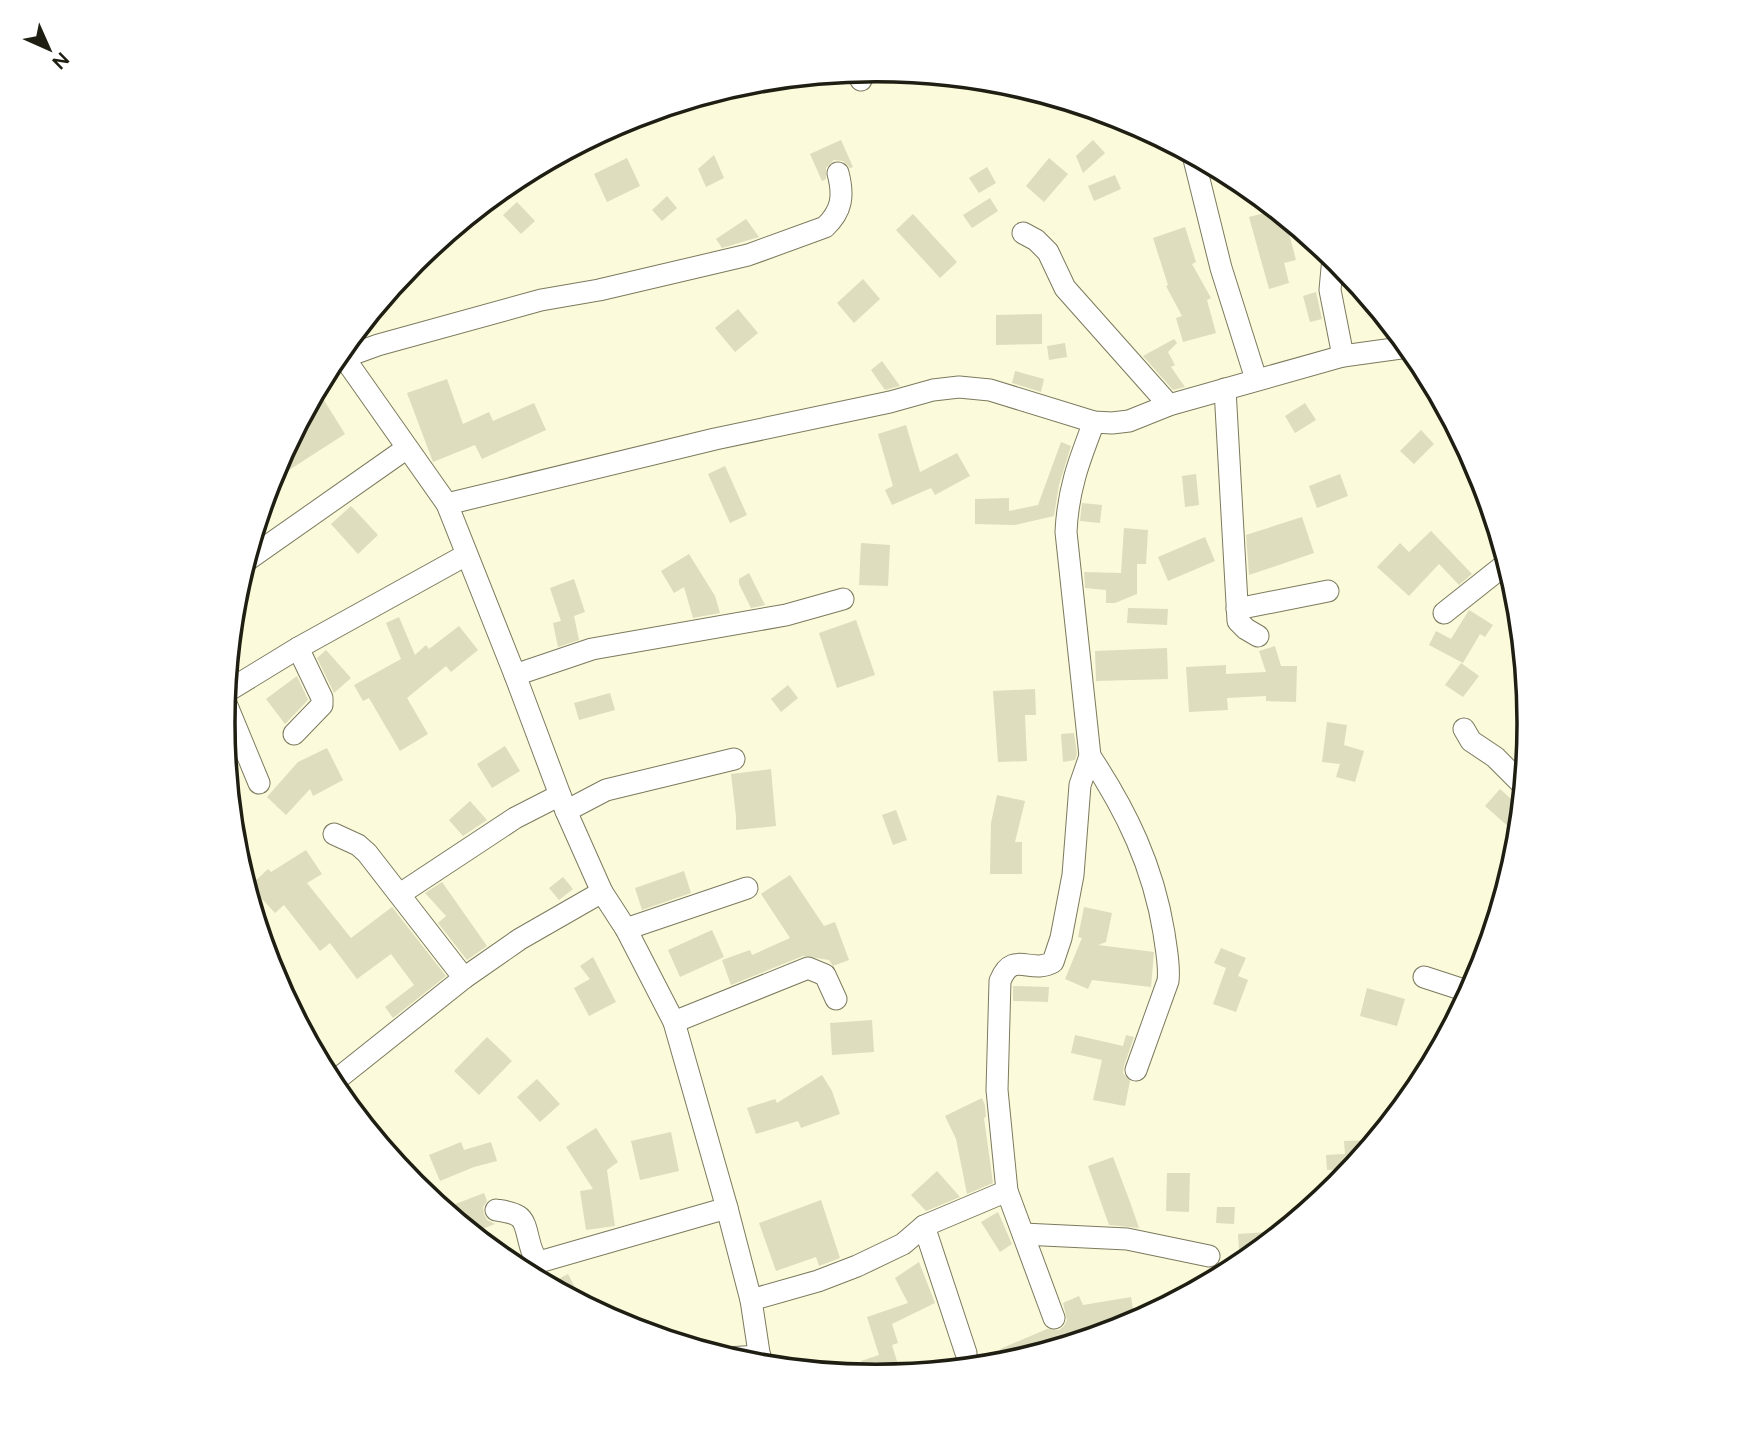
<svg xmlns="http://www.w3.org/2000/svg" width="1752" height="1447" font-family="Figtree,sans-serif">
  <rect width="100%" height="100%" fill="#fbfada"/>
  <g fill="#deddbe">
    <polygon points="841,140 853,167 850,168 843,161 834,160 826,168 826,179 822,181 810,154"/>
    <polygon points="1093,140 1105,153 1083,173 1076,156"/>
    <polygon points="714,155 724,178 706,187 698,169"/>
    <polygon points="627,158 640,186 607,202 594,174"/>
    <polygon points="1049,158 1068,174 1044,202 1026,186"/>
    <polygon points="987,167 996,183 979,193 969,178"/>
    <polygon points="1115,175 1121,189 1094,201 1088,186"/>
    <polygon points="667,196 677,208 662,221 652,210"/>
    <polygon points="990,198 998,211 972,228 963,215"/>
    <polygon points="517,202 535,221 521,234 503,215"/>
    <polygon points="1276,210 1285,218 1296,260 1284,263 1289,283 1269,289 1249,217"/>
    <polygon points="913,214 957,262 940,278 896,230"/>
    <polygon points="746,219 759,237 722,248 716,239"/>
    <polygon points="1185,227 1196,262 1192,264 1211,298 1207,300 1216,333 1183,342 1176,318 1182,316 1166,286 1168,285 1153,238"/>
    <polygon points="863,279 880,299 854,323 837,303"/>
    <polygon points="1316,292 1322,319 1310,322 1303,296"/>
    <polygon points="738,309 758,333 735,352 715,328"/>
    <polygon points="1042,314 1042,344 996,345 996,315"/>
    <polygon points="1174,339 1177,343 1168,352 1175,365 1171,367 1185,387 1173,390 1143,356"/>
    <polygon points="1065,343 1067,357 1049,360 1047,346"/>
    <polygon points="882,361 900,386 885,390 871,370"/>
    <polygon points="1015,371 1044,379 1041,392 1012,383"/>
    <polygon points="447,379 463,424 489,412 493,421 534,403 546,430 482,459 475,445 433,462 407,393"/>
    <polygon points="317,389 345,434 289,470 281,457"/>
    <polygon points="1305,403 1316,420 1295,433 1285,416"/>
    <polygon points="906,425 920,472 957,453 970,476 935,495 931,488 892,505 885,490 893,486 878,434"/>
    <polygon points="1421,430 1434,444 1414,464 1400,451"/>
    <polygon points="1061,442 1071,446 1059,485 1054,516 1015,525 975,524 975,499 1009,498 1009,511 1038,505"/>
    <polygon points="725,466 747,515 730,523 708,474"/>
    <polygon points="1196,474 1199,505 1185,507 1182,476"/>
    <polygon points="1340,474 1348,496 1317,508 1309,486"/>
    <polygon points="1082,503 1102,505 1100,523 1080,521"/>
    <polygon points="351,506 378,535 358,554 331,524"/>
    <polygon points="1302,517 1314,553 1249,575 1246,535"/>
    <polygon points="1124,528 1148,530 1146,564 1137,564 1137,594 1115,603 1106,603 1106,590 1085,588 1084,572 1121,573"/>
    <polygon points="1431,531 1472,574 1459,585 1439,564 1409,596 1377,567 1400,543 1409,552"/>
    <polygon points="1205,537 1215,561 1168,581 1158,557"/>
    <polygon points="861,543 890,545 888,586 859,585"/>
    <polygon points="689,554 715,596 720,613 693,618 684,587 674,593 661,571"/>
    <polygon points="749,573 765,605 751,608 739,584 739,579"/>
    <polygon points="574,579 585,612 574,616 579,640 558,647 553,623 561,621 550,588"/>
    <polygon points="1128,608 1168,609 1167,625 1127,623"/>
    <polygon points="1469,610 1493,625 1485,637 1480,634 1463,663 1429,645 1436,631 1451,639"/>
    <polygon points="399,617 415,655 426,645 429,649 459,626 478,650 451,672 446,666 407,698 428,734 400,751 369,698 363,701 354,685 401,659 386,623"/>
    <polygon points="856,620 875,675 837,688 819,633"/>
    <polygon points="1275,646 1281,666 1297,666 1296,702 1266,701 1266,696 1227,698 1228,710 1189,712 1186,667 1226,665 1226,674 1266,672 1259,651"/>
    <polygon points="1167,648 1168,679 1096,681 1095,651"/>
    <polygon points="326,650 351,678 334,693 317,658"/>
    <polygon points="1461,663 1479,676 1463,697 1445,685"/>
    <polygon points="297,676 308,700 285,724 266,699"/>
    <polygon points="788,685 798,698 781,712 771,699"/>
    <polygon points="1035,689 1036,715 1025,715 1027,761 998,762 993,691"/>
    <polygon points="610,693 615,710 579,720 574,703"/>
    <polygon points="1327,722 1347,725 1344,745 1364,751 1355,782 1336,777 1340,764 1322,762"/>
    <polygon points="1074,733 1077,754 1075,760 1063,762 1061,734"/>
    <polygon points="505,746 520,771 492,788 477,764"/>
    <polygon points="327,748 343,780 313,796 310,789 286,815 267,797 298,762"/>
    <polygon points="771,769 776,826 736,830 736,816 731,774"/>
    <polygon points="1500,789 1521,808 1518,835 1485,806"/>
    <polygon points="997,795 1025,801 1015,842 1022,842 1022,874 990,874 991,823"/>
    <polygon points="470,801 487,820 463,836 449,820"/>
    <polygon points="896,810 907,840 893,845 882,815"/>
    <polygon points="306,850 322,874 307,883 351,938 392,907 446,976 393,1018 385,1007 414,985 391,954 357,979 330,943 320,951 284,905 275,913 250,886 268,869 271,872"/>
    <polygon points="684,871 691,893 642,910 635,888"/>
    <polygon points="790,875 824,926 835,922 849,960 833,966 829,960 803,956 731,985 722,960 750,950 752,955 790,938 761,894"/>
    <polygon points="563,877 573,889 559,900 549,888"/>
    <polygon points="442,882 487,946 467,960 438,923 446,916 425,893"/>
    <polygon points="1084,907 1112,913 1106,942 1098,945 1154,952 1151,987 1092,980 1088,989 1065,979 1082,938 1078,937"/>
    <polygon points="712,930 724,957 680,977 668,950"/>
    <polygon points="1221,948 1246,958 1238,976 1248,980 1236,1012 1213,1004 1226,968 1214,963"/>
    <polygon points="593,957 616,1002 589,1016 574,988 590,979 580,966"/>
    <polygon points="1013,986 1049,987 1048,1002 1013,1001"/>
    <polygon points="1367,988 1405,999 1397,1026 1360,1016"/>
    <polygon points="872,1020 874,1052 832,1055 830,1023"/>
    <polygon points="1075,1035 1123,1046 1126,1035 1134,1037 1124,1066 1123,1073 1130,1081 1125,1106 1093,1100 1102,1060 1071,1053"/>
    <polygon points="487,1037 512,1061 479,1095 454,1071"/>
    <polygon points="822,1075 832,1091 840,1114 801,1128 798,1121 756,1134 747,1108 775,1099 777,1103"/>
    <polygon points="537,1079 560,1104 540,1122 517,1097"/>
    <polygon points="982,1098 985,1105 986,1117 984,1118 993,1183 967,1194 956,1139 945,1116"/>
    <polygon points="596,1128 618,1162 607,1170 615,1226 586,1230 580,1191 593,1189 566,1147"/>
    <polygon points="671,1132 679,1171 640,1180 631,1141"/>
    <polygon points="1375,1140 1342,1181 1342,1169 1327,1170 1326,1155 1345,1154 1344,1141"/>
    <polygon points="461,1142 464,1150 491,1142 497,1161 474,1167 440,1181 429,1155"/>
    <polygon points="1113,1157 1130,1202 1139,1228 1109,1225 1088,1166"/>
    <polygon points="937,1171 960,1197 926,1211 911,1195"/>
    <polygon points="1167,1173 1190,1173 1189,1212 1166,1211"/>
    <polygon points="484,1193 487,1201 483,1207 484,1214 487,1220 495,1224 472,1233 459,1223 453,1205"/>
    <polygon points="821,1200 840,1258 819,1266 816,1257 776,1271 759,1223"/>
    <polygon points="1217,1207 1235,1207 1234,1224 1216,1223"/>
    <polygon points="998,1212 1012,1244 1000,1252 981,1222"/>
    <polygon points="1282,1231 1260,1250 1240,1266 1238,1234"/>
    <polygon points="919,1262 935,1303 892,1324 898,1343 892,1345 899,1368 871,1377 866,1376 861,1361 879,1355 867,1317 908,1303 895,1278"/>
    <polygon points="568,1274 584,1305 547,1285"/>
    <polygon points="1079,1296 1083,1305 1131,1297 1135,1323 1105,1334 1104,1323 1040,1350 1041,1353 1007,1363 1000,1349 1047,1329 1059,1330 1064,1326 1067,1320 1063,1303"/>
  </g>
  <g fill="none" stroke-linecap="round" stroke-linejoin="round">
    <defs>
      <g id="minor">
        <polyline points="857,72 861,80"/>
        <polyline points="1193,155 1221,268 1256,379"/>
        <polyline points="1023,233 1036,240 1048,252 1065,288 1169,405"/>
        <polyline points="1333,257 1330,290 1343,356"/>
        <polyline points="340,352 447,504 515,675 566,811 602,892 626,929 674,1022 727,1208 751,1300 761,1366"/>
        <path d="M345 357 378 345 541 300 599 290 748 255 825 227C842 211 844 196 838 173"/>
        <polyline points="1225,389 1238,621 1246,629 1258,636"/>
        <polyline points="447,504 715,439 890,402 933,390 959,387 990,390 1094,422 1112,423 1129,421 1169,405 1343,356 1408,347"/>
        <polyline points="246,561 407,448"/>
        <polyline points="1237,609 1328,591"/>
        <polyline points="1444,613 1507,563"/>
        <polyline points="515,675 592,649 786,615 843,599"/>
        <polyline points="226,692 298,648 466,555"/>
        <polyline points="225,701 259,783"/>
        <polyline points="1464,729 1471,741 1495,757 1523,785"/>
        <polyline points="294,734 322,705 322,698 298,648"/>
        <path d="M1090 756C1127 812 1153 866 1164 933 1166 949 1170 965 1168 981L1136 1070"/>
        <polyline points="566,811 606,790 734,759"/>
        <polyline points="334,834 358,845 367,853 464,978"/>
        <polyline points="400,894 515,818 560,795"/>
        <polyline points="626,929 747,888"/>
        <polyline points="1424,977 1470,992"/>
        <polyline points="674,1022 808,968 825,975 836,999"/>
        <polyline points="331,1084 464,978 520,939 602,892"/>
        <path d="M496 1210C502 1211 512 1212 518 1216 530 1223 526 1250 539 1262L727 1208"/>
        <polyline points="924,1226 966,1353"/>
        <polyline points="1023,1234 1127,1239 1209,1256"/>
        <polyline points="751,1300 818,1281 857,1266 903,1244 924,1226 1007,1191"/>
        <path d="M1054 1318 1007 1191 997 1090 1000 981C1013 949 1030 975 1053 962L1061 938 1073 875 1080 785 1090 756 1066 532C1068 489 1079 461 1094 422"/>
        <polyline points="726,1358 760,1356"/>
      </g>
    </defs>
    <use href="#minor" stroke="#7c7a5e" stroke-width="23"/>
    <use href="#minor" stroke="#fff" stroke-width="21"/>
  </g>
  <path d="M0 0H1752V1447H0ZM235 723a641 641 0 1 1 1282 0a641 641 0 1 1-1282 0Z" fill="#fff" fill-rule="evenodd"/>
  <path fill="none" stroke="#1f1e13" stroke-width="3.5" d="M235 723a641 641 0 1 1 1282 0a641 641 0 1 1-1282 0Z"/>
  <g transform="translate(49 49) rotate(135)" stroke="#ffffff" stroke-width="5" paint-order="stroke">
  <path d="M0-5L12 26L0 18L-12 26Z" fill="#1f1e13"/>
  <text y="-10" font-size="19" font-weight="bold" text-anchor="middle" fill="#1f1e13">N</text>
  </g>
</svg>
